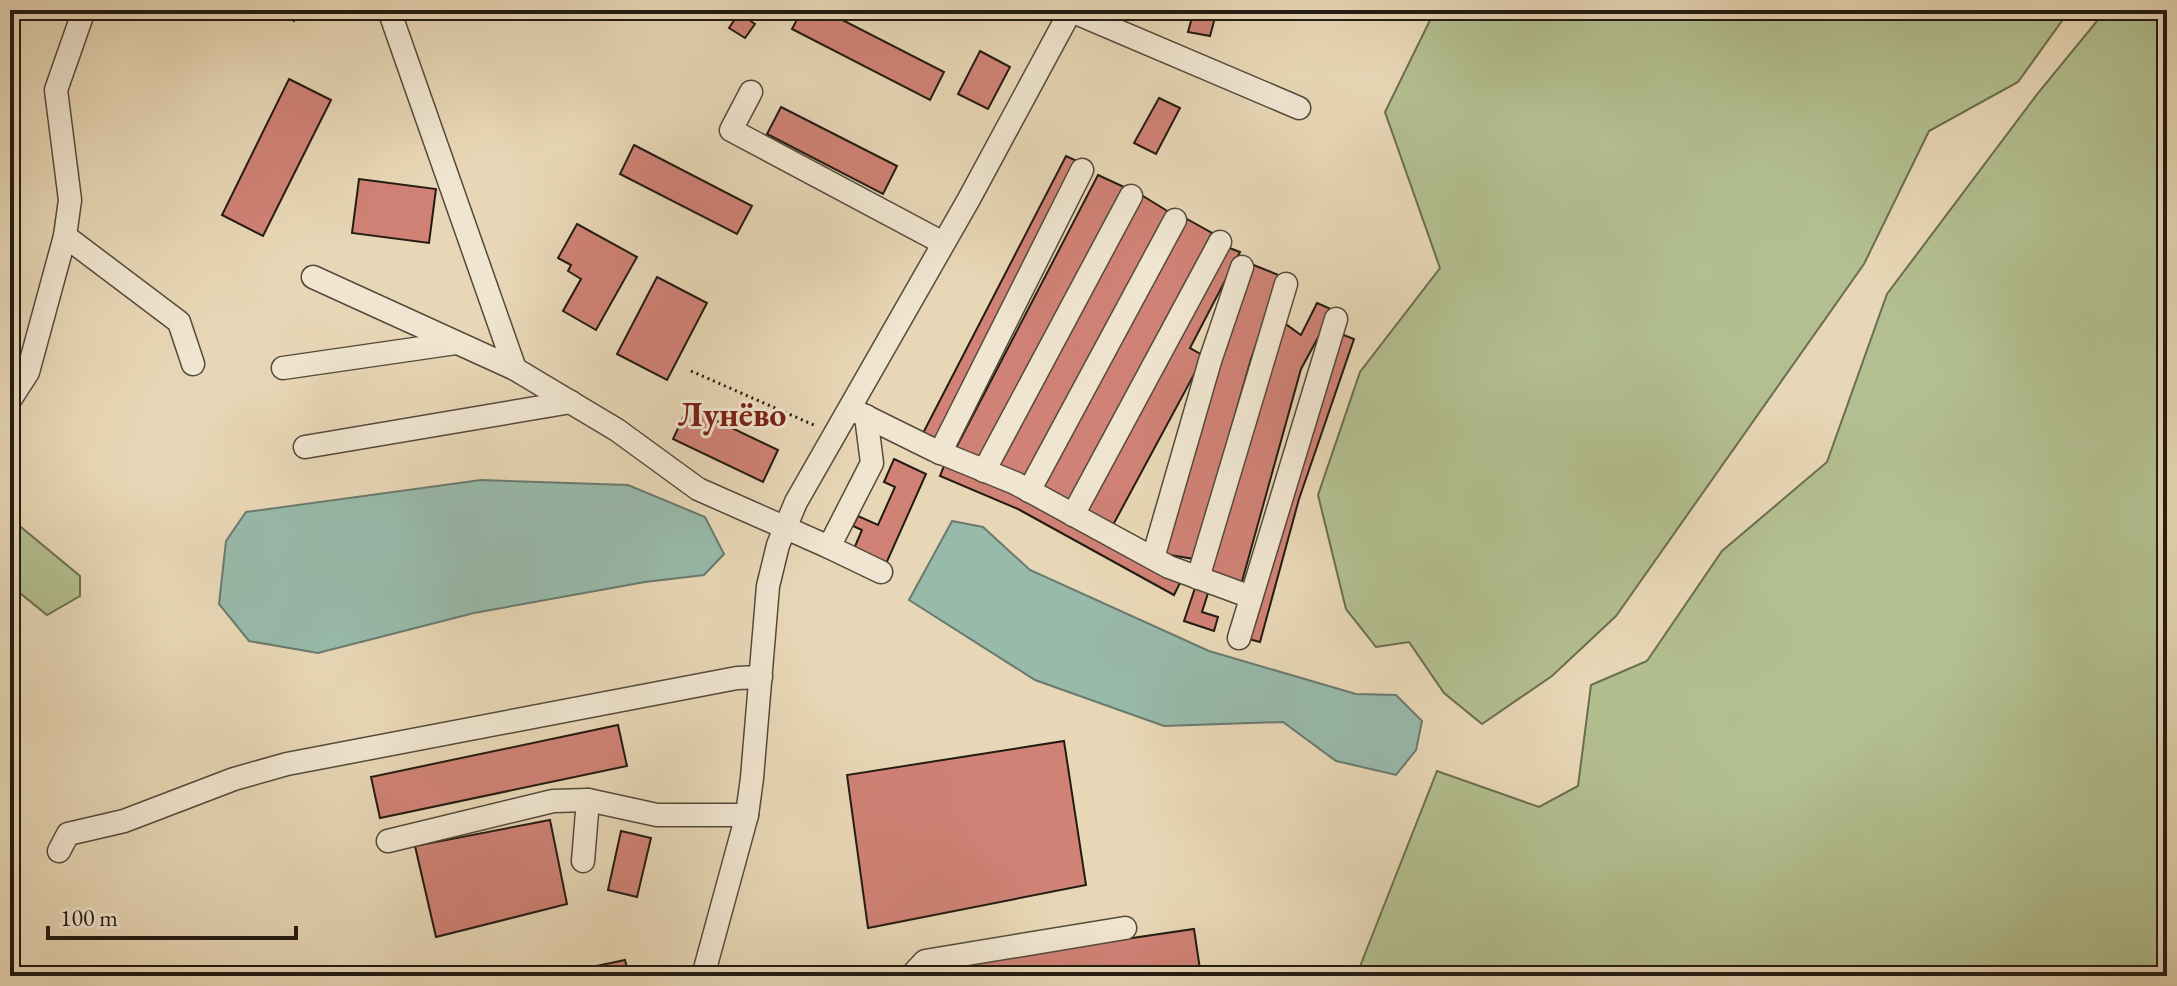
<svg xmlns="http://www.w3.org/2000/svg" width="2177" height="986" font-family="'EB Garamond',serif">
  <rect width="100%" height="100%" fill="#e8d7b6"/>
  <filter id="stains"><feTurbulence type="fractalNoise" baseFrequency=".0025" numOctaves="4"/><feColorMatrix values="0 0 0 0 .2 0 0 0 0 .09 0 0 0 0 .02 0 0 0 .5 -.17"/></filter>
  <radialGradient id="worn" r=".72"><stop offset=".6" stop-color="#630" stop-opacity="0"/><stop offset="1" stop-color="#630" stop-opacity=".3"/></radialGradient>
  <g fill="#b3bf90" stroke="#6b6d51" stroke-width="2">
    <polygon points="1435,10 2063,10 2064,18 2018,82 1929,131 1864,264 1616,616 1552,676 1482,724 1444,693 1409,642 1376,647 1346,609 1318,495 1360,372 1440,268 1385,112"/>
    <polygon points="2106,10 2156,10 2167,12 2167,976 1293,976 1294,969 1357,974 1437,771 1539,807 1578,786 1591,685 1647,661 1722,551 1827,462 1887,294 2038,93"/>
    <polygon points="10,518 80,576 80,596 47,615 10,585"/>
  </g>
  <g fill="#98baab" stroke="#697a6e" stroke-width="2">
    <polygon points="481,480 628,485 705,517 724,554 704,575 645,582 474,613 318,653 249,641 219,604 226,541 246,512"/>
    <polygon points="952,521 983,527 1030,570 1209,651 1356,694 1396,695 1422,721 1416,750 1396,775 1336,761 1283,722 1164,726 1035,680 909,600"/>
  </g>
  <g fill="#d08276" stroke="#231b12" stroke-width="2">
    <polygon points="285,10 299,10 294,21 283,16"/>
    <polygon points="802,10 823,10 944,72 930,100 792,29"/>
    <polygon points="1194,10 1217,10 1210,36 1188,32"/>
    <polygon points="739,13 755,24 745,38 729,28"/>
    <polygon points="980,51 1010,67 988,109 958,94"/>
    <polygon points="289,79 331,100 263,236 222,215"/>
    <polygon points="1159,98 1180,108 1156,154 1134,143"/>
    <polygon points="781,107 897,166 883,194 767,134"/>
    <polygon points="634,145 752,206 737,234 620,174"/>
    <polygon points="1066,156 1079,162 936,444 921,437"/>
    <polygon points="1098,175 1124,187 980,461 956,448"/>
    <polygon points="359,179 436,189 429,243 352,233"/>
    <polygon points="1143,196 1169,212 1027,480 998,466"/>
    <polygon points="1187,219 1212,233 1069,500 1042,485"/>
    <polygon points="577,224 637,257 596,330 563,311 581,279 568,271 571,265 558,258"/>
    <polygon points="1227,247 1240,252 1190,348 1204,356 1113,525 1085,510"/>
    <polygon points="1251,264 1281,276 1251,359 1194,559 1164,554 1214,368"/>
    <polygon points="657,277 707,303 667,380 617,354"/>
    <polygon points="1317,303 1333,310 1301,369 1241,585 1209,577 1280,320 1301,335"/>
    <polygon points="1341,334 1354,339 1299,499 1260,642 1245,638"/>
    <polygon points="688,407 778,450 763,482 673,439"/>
    <polygon points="894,459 926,474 885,566 853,551 862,530 853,526 858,516 878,525 895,487 884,482"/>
    <polygon points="946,461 1043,504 1181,581 1174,595 1018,509 940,476"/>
    <polygon points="1196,585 1209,590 1202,612 1218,617 1214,631 1184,621"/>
    <polygon points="618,725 627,766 380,818 371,777"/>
    <polygon points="1064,741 1086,885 868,928 847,775"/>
    <polygon points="550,820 567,904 436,937 415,846"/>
    <polygon points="621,831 651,838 637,897 608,890"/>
    <polygon points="1194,929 1201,976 923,976 933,967"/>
    <polygon points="625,960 629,976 549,976"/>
  </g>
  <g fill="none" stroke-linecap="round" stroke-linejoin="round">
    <defs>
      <g id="minor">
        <polyline points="389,10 515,369 617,430 698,489 829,547 872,463 866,416"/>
        <polyline points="1071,11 1299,108"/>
        <polyline points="751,92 731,130 943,243"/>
        <polyline points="65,236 179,322 193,364"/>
        <polyline points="313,277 515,369"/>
        <polyline points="283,368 456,343"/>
        <polyline points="10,400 28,372 65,236 70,200 56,90 84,10"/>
        <polyline points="857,412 934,450 1015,483 1169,567 1251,597"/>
        <polyline points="305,447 571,402"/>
        <polyline points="940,453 1082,170"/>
        <polyline points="984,471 1131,196"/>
        <polyline points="1029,491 1175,220"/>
        <polyline points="1073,515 1220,242"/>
        <polyline points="829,547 881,572"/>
        <polyline points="1153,558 1210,361 1242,267"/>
        <polyline points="1198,578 1286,284"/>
        <polyline points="1239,638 1336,319"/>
        <polyline points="388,841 553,801 588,800 657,815 747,815"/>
        <polyline points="59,851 68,834 124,821 234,779 287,764 737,678 761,677"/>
        <polyline points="583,861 588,800"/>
        <polyline points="703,976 747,815 752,778 768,586 778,545 796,502 969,199 1071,10"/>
        <polyline points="911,976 925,961 1125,928"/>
      </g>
    </defs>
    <use href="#minor" stroke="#544a3b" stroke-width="25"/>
    <polyline stroke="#231b12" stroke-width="3" stroke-dasharray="2 4" stroke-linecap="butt" points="691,371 816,426"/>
    <use href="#minor" stroke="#f0e5d0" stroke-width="22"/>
  </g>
  <g text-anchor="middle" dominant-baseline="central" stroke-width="6" stroke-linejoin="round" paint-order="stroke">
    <g font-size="34" font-weight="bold" fill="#7a1f14" stroke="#f0e5d0">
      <text x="732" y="414">Лунёво</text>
    </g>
  </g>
  <rect width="2177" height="986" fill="none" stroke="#e8d7b6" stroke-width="40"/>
  <rect x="12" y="12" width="2153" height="962" fill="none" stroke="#231b12" stroke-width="4"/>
  <rect x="20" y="20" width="2137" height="946" fill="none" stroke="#231b12" stroke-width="2"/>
  <path d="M48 926v12h248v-12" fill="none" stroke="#231b12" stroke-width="4"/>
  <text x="60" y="926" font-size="24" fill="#231b12" stroke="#f0e5d0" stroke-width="6" paint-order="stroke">100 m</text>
  <rect width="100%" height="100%" filter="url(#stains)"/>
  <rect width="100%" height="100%" fill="url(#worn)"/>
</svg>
